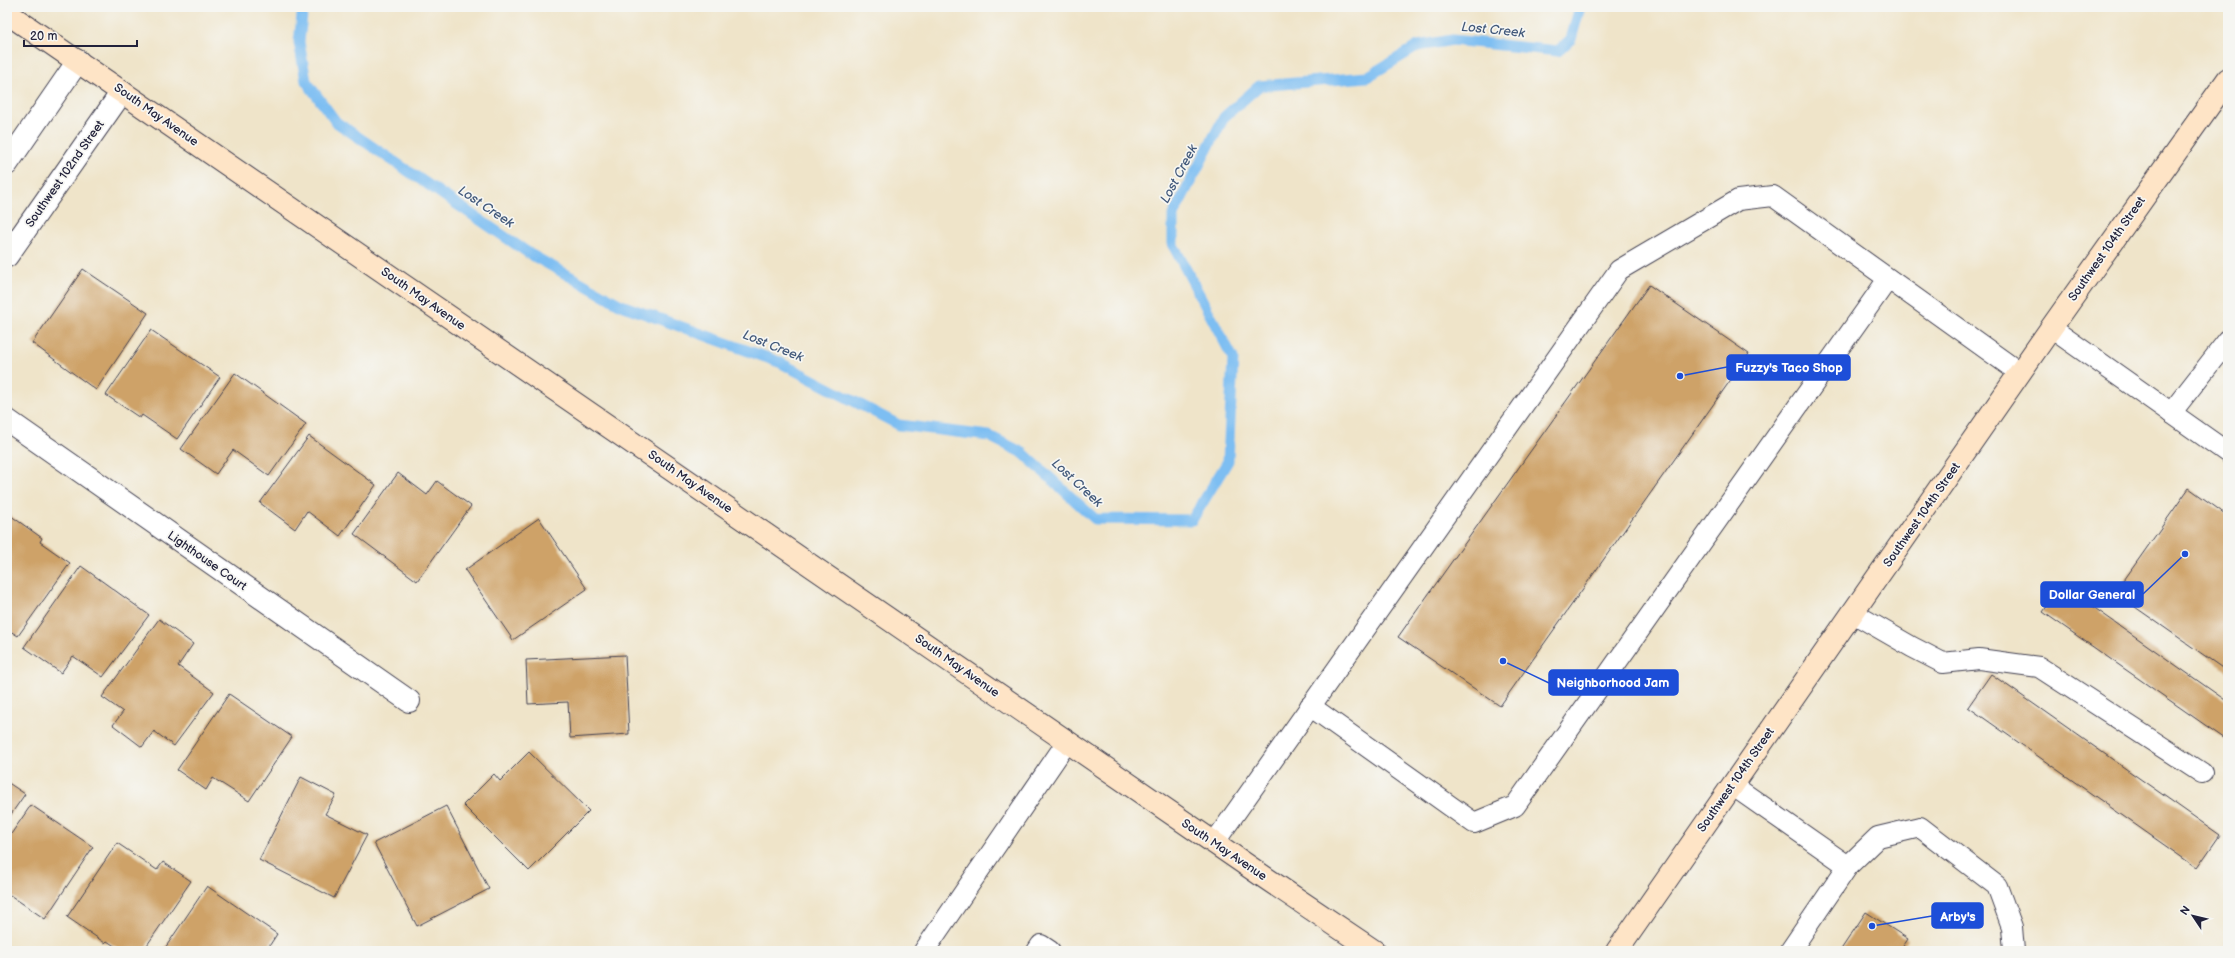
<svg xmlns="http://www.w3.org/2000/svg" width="2235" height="958" font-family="'Balsamiq Sans',sans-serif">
  <rect width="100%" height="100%" fill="#f6f6f2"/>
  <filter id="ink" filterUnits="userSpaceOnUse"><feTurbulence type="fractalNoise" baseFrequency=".025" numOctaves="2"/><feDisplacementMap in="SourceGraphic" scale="8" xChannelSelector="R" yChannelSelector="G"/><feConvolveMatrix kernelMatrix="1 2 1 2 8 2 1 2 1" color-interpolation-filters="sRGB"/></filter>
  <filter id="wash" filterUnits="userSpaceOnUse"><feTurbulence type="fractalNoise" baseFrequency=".012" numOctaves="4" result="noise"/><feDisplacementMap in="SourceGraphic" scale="16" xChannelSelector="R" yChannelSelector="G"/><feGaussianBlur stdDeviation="0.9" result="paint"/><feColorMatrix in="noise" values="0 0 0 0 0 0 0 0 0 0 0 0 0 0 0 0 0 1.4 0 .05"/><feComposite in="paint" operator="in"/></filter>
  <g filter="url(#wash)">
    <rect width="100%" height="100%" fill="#efe4c9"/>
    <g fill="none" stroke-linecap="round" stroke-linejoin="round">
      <polyline stroke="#7dbef2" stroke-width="11" points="303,7 299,42 306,81 336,122 530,254 621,305 779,362 899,425 989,436 1023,453 1095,519 1192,520 1228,461 1233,358 1173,245 1173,215 1224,117 1259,86 1367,77 1418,46 1452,40 1558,51 1571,39 1580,7"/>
    </g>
    <g id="blocks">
      <g fill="#cea268">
        <polygon points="83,269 148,313 96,390 32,343"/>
        <polygon points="1649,285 1749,354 1500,706 1398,637"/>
        <polygon points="151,330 220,377 177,439 142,415 140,418 106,395"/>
        <polygon points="235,373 306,424 269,476 233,450 216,474 181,449"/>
        <polygon points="309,436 376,485 340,536 307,511 295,529 260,503"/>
        <polygon points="398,473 427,495 437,481 471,506 417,581 354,534"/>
        <polygon points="2189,488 2228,516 2228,672 2115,593"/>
        <polygon points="7,513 42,538 40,542 70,563 18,636 7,629"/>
        <polygon points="539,518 587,589 513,640 465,570"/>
        <polygon points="81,566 149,615 103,677 73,656 61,673 24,647"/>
        <polygon points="2062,585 2228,702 2228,741 2043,612"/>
        <polygon points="159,619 193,644 178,666 214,692 174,746 154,731 142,747 113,725 123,712 102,697"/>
        <polygon points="625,655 629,734 570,738 568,702 528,704 526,660"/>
        <polygon points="1991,674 2220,835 2197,868 1968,707"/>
        <polygon points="229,694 292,737 249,801 213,778 206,790 177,770"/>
        <polygon points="529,752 589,811 529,871 463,805 494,774 500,781"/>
        <polygon points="301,777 336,795 325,814 367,835 334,898 259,860"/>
        <polygon points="7,782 25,794 7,820"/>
        <polygon points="31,805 93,847 45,919 7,893 7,840"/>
        <polygon points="446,806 489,889 417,926 374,843"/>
        <polygon points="117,843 157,870 163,862 191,881 143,951 122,951 107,941 105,943 67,917"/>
        <polygon points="207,886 277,934 266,951 163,951"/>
        <polygon points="1866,912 1908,939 1900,951 1840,951"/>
      </g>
    </g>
  </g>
  <g filter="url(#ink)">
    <use href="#blocks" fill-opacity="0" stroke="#413f50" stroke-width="1"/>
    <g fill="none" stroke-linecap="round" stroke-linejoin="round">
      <defs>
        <g id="service">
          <polyline points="2051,328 2228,453"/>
          <polyline points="2171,413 2228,340"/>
          <polyline points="1853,613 1912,647 1943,663 1979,659 2039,667 2202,773"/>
          <polyline points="1310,706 1474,823 1515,806 1888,279"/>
          <polyline points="1732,785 1848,866"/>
          <polyline points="1214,843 1619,270 1738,200 1773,196 2020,373"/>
          <polyline points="924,951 1067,742"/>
          <polyline points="1037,951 1041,945 1050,951"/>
          <polyline points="1790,951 1848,866 1878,837 1920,827 1997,886 2012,927 2014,951"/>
        </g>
        <g id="minor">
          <polyline points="7,164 78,61"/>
          <polyline points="7,256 122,92"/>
          <polyline points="7,420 409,701"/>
        </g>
        <g id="secondary">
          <polyline points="7,13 1267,879 1374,951"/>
          <polyline points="1617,951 2051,328 2228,79"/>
        </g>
      </defs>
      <use href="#service" stroke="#413f50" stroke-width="22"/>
      <use href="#minor" stroke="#413f50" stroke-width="24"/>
      <use href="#secondary" stroke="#413f50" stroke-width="24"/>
      <use href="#service" stroke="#fff" stroke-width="20"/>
      <use href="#minor" stroke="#fff" stroke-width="22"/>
      <use href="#secondary" stroke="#fee4c6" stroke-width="22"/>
    </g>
  </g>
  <g text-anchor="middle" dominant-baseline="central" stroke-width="3.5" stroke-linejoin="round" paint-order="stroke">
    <g font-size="12" fill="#22223b" stroke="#f6f6f2">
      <text transform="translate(156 115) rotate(35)">South May Avenue</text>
      <text transform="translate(65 174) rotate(-55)">Southwest 102nd Street</text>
      <text transform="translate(2107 249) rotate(-55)">Southwest 104th Street</text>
      <text transform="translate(423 299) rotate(35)">South May Avenue</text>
      <text transform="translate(690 482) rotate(35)">South May Avenue</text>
      <text transform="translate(1922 515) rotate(-55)">Southwest 104th Street</text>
      <text transform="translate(207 561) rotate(35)">Lighthouse Court</text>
      <text transform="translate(957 666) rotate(35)">South May Avenue</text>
      <text transform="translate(1736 780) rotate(-55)">Southwest 104th Street</text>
      <text transform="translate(1224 850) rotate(34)">South May Avenue</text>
    </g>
    <g font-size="13" font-style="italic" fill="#42597b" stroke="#f6f6f2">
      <text transform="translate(1493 30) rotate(6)">Lost Creek</text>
      <text transform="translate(1179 174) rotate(-62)">Lost Creek</text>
      <text transform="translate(486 207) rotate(34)">Lost Creek</text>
      <text transform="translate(773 346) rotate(22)">Lost Creek</text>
      <text transform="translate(1077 483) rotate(43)">Lost Creek</text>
    </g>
  </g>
  <path fill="none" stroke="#1d4ed8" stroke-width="1.5" d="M1680 376L1727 367M2185 554L2143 594M1503 661L1549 683M1872 926L1932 916"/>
  <g fill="#1d4ed8" stroke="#f6f6f2" stroke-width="1.5">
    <circle cx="1680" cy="376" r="4"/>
    <circle cx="2185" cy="554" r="4"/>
    <circle cx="1503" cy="661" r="4"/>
    <circle cx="1872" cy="926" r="4"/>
  </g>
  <g fill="#1d4ed8" stroke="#1d4ed8" stroke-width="1.5">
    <rect x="1727" y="355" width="123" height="25" rx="4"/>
    <rect x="2041" y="582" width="102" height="25" rx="4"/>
    <rect x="1549" y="670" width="129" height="25" rx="4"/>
    <rect x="1932" y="903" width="51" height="25" rx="4"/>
  </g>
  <g font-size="13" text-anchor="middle" font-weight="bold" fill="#fff">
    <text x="1789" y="372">Fuzzy's Taco Shop</text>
    <text x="2092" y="599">Dollar General</text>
    <text x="1613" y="687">Neighborhood Jam</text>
    <text x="1958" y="921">Arby's</text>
  </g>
  <rect width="2235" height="958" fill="none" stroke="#f6f6f2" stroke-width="24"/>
  <g transform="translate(2193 916) rotate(305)" stroke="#f6f6f2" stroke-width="3" paint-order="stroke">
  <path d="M0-3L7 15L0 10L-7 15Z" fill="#22223b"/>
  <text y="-6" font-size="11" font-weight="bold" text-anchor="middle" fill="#22223b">N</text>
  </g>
  <path d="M24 40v6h113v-6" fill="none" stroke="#22223b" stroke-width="2"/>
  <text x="30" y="40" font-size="12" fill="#22223b" stroke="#f6f6f2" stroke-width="3" paint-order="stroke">20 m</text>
</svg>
